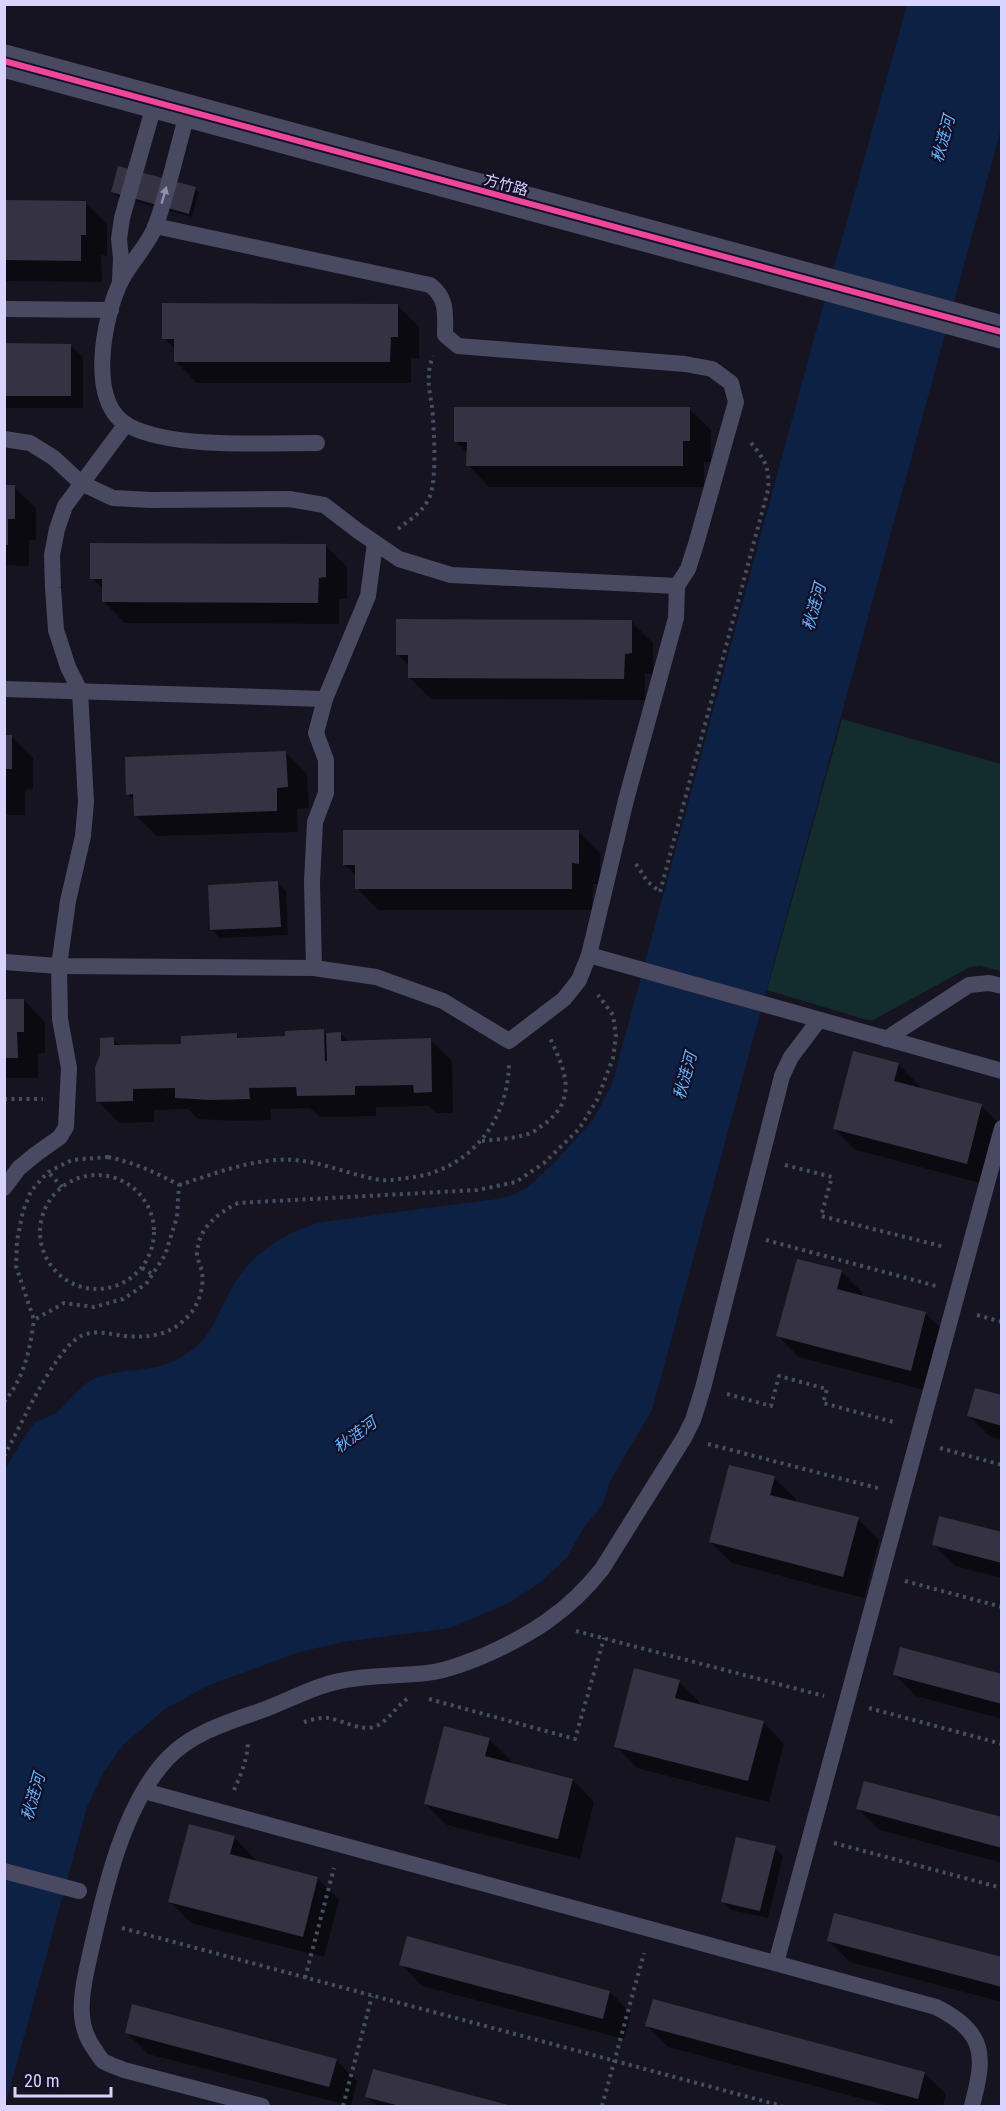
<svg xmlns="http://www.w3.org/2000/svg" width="1006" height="2111" font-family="'Roboto Condensed','Noto Sans SC',sans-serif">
  <rect width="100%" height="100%" fill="#161421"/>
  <polygon fill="#132c2d" points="842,719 1001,764 1001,971 980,966 970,967 873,1020 867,1020 767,990"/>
  <path fill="#0d2144" d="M907 5H1001V129L652 1410 610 1481 604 1501 595 1514 585 1526 567 1557 541 1582 509 1603 450 1628 343 1642 299 1652 207 1686 165 1709 124 1744 103 1773 87 1807 5 2106 4 1471C13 1457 23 1436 34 1424 38 1419 48 1418 54 1414 70 1403 79 1383 99 1377 140 1364 164 1377 201 1342 213 1330 218 1314 226 1299 245 1258 280 1233 322 1222L497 1199 513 1195 529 1186 554 1163 593 1120 612 1084 812 346Z"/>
  <g fill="#0007">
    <polygon points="195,189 199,192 192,217 116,196 112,192"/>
    <polygon points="4,202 85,202 107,224 107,256 101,255 102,282 4,281"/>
    <polygon points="397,305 419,327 419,358 411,358 411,383 197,383 176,362 176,350 164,338"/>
    <polygon points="4,345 70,345 83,357 83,408 4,408"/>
    <polygon points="689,409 711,430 711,462 704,462 704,487 489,487 468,465 468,454 456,442"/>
    <polygon points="4,487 14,487 36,508 36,540 29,540 29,566 4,565"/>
    <polygon points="325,545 347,567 347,598 339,599 339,624 125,623 104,602 104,590 92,578"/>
    <polygon points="631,621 653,643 653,674 645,674 645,700 431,699 410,678 410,666 397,654"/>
    <polygon points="4,736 11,736 33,758 33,789 25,790 25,815 4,815"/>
    <polygon points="286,753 307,774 309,808 297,809 298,832 157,836 135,815 135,801 128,794"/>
    <polygon points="578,831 600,853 600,884 593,884 592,910 378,910 357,888 357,876 345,865"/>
    <polygon points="278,882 286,891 288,935 220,938 212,930"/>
    <polygon points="4,1000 24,1000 45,1022 45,1053 38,1053 38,1078 4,1078"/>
    <polygon points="323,1031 327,1034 341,1034 349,1042 430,1040 452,1061 453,1113 437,1113 429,1106 376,1107 376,1116 320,1117 310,1108 270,1109 271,1120 234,1121 198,1119 188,1109 154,1110 154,1122 119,1123 98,1101 113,1039 121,1046 183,1045 236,1034 241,1039 287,1037"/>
    <polygon points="898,1064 920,1086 919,1089 981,1106 1002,1126 988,1185 856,1150 834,1129"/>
    <polygon points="798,1260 842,1272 863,1293 862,1297 925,1313 947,1334 932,1392 799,1357 778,1336"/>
    <polygon points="1002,1397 1002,1440 991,1437 969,1416"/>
    <polygon points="774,1478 796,1499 795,1503 858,1519 879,1540 864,1598 732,1563 710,1542"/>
    <polygon points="1002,1534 1002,1578 955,1566 933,1544"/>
    <polygon points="895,1675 1002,1675 1002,1719 916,1696"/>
    <polygon points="679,1682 700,1703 700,1706 763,1722 784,1744 769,1802 637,1768 616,1746"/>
    <polygon points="489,1739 511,1761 510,1764 573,1780 594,1802 580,1859 447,1825 425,1804"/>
    <polygon points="858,1809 1002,1818 1002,1863 880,1830"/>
    <polygon points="234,1837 255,1859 254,1862 317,1878 339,1900 324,1957 191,1923 170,1902"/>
    <polygon points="775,1848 783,1856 768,1918 731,1910 722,1902"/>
    <polygon points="829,1941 1002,1959 1002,2002 850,1962"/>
    <polygon points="401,1964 610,1992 631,2013 624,2039 422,1986"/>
    <polygon points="647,2026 924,2073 946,2094 943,2106 889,2106 668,2047"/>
    <polygon points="126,2032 336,2060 357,2081 351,2106 148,2054"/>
    <polygon points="374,2071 509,2106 377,2106 367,2097"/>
  </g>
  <g fill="#343243">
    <polygon points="118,166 196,187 189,214 111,192"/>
    <polygon points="4,200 86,201 86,235 81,235 81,261 4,260"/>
    <polygon points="162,303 398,304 398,337 391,337 390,362 174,362 174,339 162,339"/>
    <polygon points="4,343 71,344 71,396 4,396"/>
    <polygon points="454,407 690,407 690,441 683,441 683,466 466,466 467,442 454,442"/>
    <polygon points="4,485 15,485 15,519 8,519 8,545 4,545"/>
    <polygon points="90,543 326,544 326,577 319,578 318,603 102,602 102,579 90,579"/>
    <polygon points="396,619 632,620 632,653 625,654 624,679 408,678 408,655 396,655"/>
    <rect x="4" y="735" width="8" height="34"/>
    <polygon points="286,751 288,787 277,788 277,811 134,816 133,794 126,795 125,757"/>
    <polygon points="343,830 579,830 579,864 572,863 572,889 355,889 355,865 343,865"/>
    <polygon points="278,881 281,927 210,930 208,885"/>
    <polygon points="4,999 24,999 24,1032 17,1032 18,1058 4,1058"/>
    <polygon points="324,1029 325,1061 327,1061 326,1033 341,1032 341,1041 431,1038 432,1092 414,1093 413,1085 355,1086 355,1095 297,1096 296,1087 249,1088 250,1099 211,1100 175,1098 175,1088 133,1089 133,1101 96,1102 95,1068 100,1055 100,1038 114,1037 114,1045 181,1044 181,1036 237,1033 237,1038 285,1036 285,1031"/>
    <polygon points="853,1051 899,1063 894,1081 982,1104 967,1164 833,1129"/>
    <polygon points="797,1259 842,1270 837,1289 926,1312 911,1371 776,1336"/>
    <polygon points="975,1388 1002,1395 1002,1426 967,1416"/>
    <polygon points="729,1465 775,1476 770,1495 859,1517 843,1577 709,1542"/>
    <polygon points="939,1516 1002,1532 1002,1563 932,1545"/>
    <polygon points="900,1647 1002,1674 1002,1704 893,1675"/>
    <polygon points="634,1668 680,1680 675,1698 764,1721 748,1781 614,1747"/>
    <polygon points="444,1726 490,1738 485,1756 573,1779 558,1839 424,1804"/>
    <polygon points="864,1781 1002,1817 1002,1848 856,1809"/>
    <polygon points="189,1824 235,1836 230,1854 318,1877 303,1937 168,1902"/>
    <polygon points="736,1837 776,1846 760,1911 721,1902"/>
    <polygon points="834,1913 1002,1957 1002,1987 827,1941"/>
    <polygon points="407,1936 610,1991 603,2019 399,1965"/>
    <polygon points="653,1999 925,2072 918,2099 645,2026"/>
    <polygon points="132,2004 337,2059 329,2087 125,2033"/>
    <polygon points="373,2069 512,2106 400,2106 365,2097"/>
  </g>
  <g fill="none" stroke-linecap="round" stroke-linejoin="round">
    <g stroke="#44505f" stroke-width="4" stroke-dasharray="3 4.5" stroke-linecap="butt">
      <path d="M398 529C411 519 424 511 430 496 437 479 434 426 432 407 429 389 426 373 433 356"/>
      <path d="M636 864 647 881 660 892 768 490C770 468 765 460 751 443"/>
      <polyline points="4,1099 43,1099"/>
      <path d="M482 1141C497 1139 513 1139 528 1134 535 1132 541 1126 547 1122 578 1097 564 1068 550 1038"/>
      <path d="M108 1157C135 1163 155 1172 179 1185L177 1217 165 1255 146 1284 123 1299 94 1307 64 1303 34 1320 16 1266 17 1241 23 1211 31 1191 48 1172 72 1160Z"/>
      <polyline points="785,1165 832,1177 821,1216 945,1247"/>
      <polyline points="50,1174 62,1187"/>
      <circle cx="97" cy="1232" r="57"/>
      <path d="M179 1185C211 1175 243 1162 277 1160 313 1157 345 1174 380 1180 388 1181 398 1179 407 1178 468 1172 508 1123 509 1063"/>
      <polyline points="766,1240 936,1286"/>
      <polyline points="142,1268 152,1274"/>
      <polyline points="977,1315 1002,1322"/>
      <polyline points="727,1394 771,1406 779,1376 827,1389 823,1403 897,1423"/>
      <path d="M4 1402C24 1378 30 1350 34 1320"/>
      <polyline points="708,1444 881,1489"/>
      <polyline points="940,1448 1002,1465"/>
      <path d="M4 1456C21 1426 52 1354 79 1337 93 1329 110 1334 124 1336 152 1338 172 1335 190 1314 200 1303 204 1285 202 1271 200 1265 197 1259 197 1253 199 1227 217 1214 238 1203L477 1190 516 1182 544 1163 579 1129 597 1100 613 1058 616 1036 613 1015 598 995"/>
      <polyline points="905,1581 1002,1607"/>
      <polyline points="576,1631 824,1696"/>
      <polyline points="429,1699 575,1739 604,1638"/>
      <polyline points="869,1708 1002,1744"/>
      <path d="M304 1722C311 1720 320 1717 328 1718 342 1720 360 1731 374 1727 388 1722 394 1708 407 1699"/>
      <path d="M234 1790C241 1774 248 1758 248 1740"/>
      <polyline points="834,1843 1002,1888"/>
      <polyline points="122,1928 782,2106"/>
      <polyline points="305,1978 334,1868"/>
      <polyline points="343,2106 372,1996"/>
      <polyline points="602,2106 644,1953"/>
    </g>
    <g stroke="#4a4962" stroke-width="16">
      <path d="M188 111C177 149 169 188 156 225 148 246 130 262 120 283 104 317 86 404 129 426 173 449 266 443 317 443"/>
      <polyline points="120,280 121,258 119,239 122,218 155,102"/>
      <polyline points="4,309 111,310"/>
      <polyline points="4,439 30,443 54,458 81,483 113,498 151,500 289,499 324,505 358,531 399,559 451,575 677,586"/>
      <polyline points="4,689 325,699"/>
      <polyline points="589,955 1002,1071"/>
      <path d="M4 962 59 966 314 968 376 977 443 1001 509 1041 564 999 579 980 589 955 626 800 676 618 677 586 688 569 696 544 736 402 731 383 712 369 685 364 458 346 445 335C445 315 448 298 430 285L155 226"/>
      <polyline points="314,968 312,882 315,822 326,793 326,760 316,733 325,699 368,596 375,543"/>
      <polyline points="886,1039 969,985 989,983 1002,986"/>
      <polyline points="4,1188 19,1168 36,1154 60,1137 66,1127 69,1068 60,1019 59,966 68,901 83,836 86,802 80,691 68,667 56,630 53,588 52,555 57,529 65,506 126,424"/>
      <path d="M144 1791 936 2007C987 2033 985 2056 972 2106"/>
      <polyline points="4,1871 79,1891"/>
      <polyline points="776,1963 1002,1128"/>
      <path d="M262 2106 124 2070C118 2067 109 2065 103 2061 100 2058 97 2053 95 2050 76 2025 81 1996 87 1968 102 1902 120 1808 168 1758 192 1733 228 1722 260 1711 283 1703 304 1691 328 1684 360 1675 394 1676 427 1673 446 1671 465 1663 483 1656 531 1635 569 1611 602 1569L684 1438 693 1420 703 1388 782 1076 791 1057 819 1020"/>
    </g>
    <polyline stroke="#4a4962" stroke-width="33" points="4,61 1002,332"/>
    <defs>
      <polyline id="cycleway" points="4,61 1002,332"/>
    </defs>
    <use href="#cycleway" stroke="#130f26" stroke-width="10"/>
    <use href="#cycleway" stroke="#ed469a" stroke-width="6"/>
  </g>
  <defs><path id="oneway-solid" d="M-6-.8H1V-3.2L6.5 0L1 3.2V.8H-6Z" transform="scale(1.5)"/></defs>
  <use fill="#928eb0" href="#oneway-solid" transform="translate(164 195) rotate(-74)"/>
  <g text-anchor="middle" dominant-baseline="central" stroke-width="4.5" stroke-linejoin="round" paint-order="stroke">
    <g font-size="15" fill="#d9d4ff" stroke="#130f26">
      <text transform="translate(506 185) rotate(15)">方竹路</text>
    </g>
    <g font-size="16" font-style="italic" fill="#62b6ff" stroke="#130f26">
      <text transform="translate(943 139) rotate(-75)">秋涟河</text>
      <text transform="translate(814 607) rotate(-75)">秋涟河</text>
      <text transform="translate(685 1076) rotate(-75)">秋涟河</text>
      <text transform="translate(355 1435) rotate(-36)">秋涟河</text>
      <text transform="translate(33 1797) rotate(-74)">秋涟河</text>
    </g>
  </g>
  <rect width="1006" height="2111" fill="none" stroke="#d9d4ff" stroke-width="12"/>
  <path d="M15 2087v9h96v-9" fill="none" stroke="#d9d4ff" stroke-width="3"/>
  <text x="24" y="2087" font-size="18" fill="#d9d4ff" stroke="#130f26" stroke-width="4.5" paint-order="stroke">20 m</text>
</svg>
